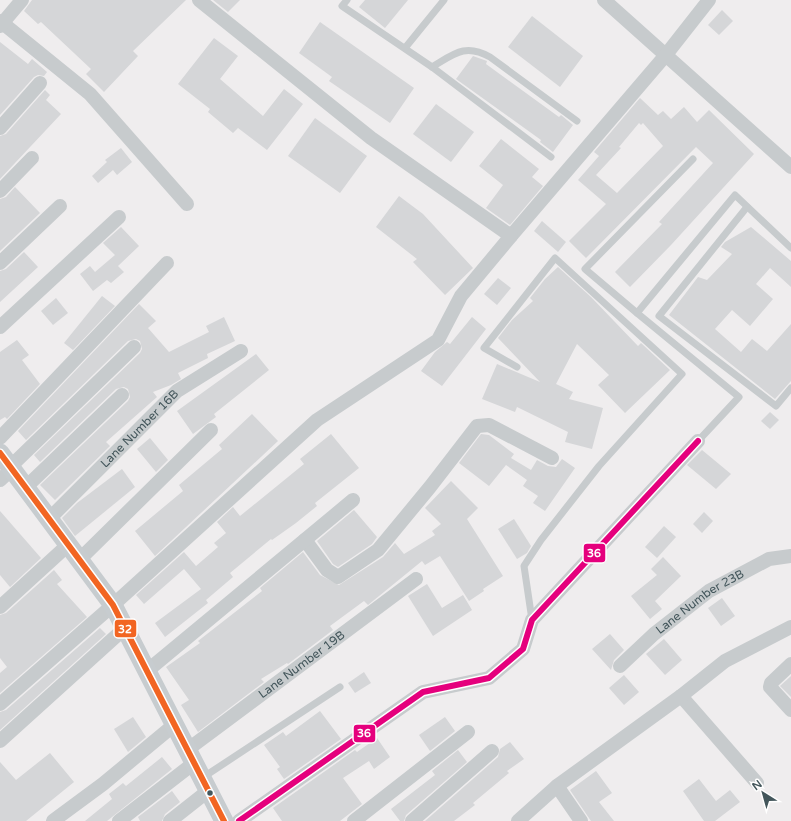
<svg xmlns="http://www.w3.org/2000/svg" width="791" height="821" font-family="'Varela Round',sans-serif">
  <rect width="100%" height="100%" fill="#efedee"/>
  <g fill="#d5d6d8" fill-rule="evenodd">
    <polygon points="32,0 186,0 133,51 138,56 104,92 86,74 91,69 41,22 38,24 24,11"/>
    <polygon points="213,0 240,0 228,12"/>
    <polygon points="365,0 408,0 385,28 359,7"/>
    <polygon points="722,10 733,21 719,35 708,25"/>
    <polygon points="532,16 583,56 560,87 508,47"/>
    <polygon points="320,22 414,88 390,123 329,81 332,77 299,53"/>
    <polygon points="214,38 238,56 220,79 263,116 284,89 303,104 267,150 238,128 233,133 208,112 210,109 178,84"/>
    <polygon points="0,42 28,64 32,59 47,72 44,76 38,75 34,77 0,115"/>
    <polygon points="473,56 487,61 486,64 559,117 561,115 573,125 553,152 540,142 541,140 456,79"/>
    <polygon points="45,90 50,95 46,100 61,114 0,179 0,136 6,134"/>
    <path d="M640 98 658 115 663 111 671 119 684 107 697 122 709 110 754 154 671 245 630 287 615 272 662 224 659 222 713 163 696 147 586 258 569 241 606 204 578 180 599 156 594 152ZM639 123 641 125 643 123 663 146 617 193 596 175 621 148 619 147Z"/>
    <polygon points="436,104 474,132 451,162 413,134"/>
    <polygon points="315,118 367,156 340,193 288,156"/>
    <polygon points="501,139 539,169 532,177 543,186 510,225 486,208 503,185 479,166"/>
    <polygon points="121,148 132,162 117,175 113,170 98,183 92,176 107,162 105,160"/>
    <polygon points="15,187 40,213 0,251 0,199 6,197"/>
    <polygon points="399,196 423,214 473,268 445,295 413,262 417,259 376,227"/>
    <polygon points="542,221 566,242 558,252 534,231"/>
    <polygon points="121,227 139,246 118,266 124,272 111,283 107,280 93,291 80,274 90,266 95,272 115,255 103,243"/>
    <polygon points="751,227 791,261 791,287 770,268 756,284 773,299 750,326 732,310 715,329 741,352 752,339 767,351 791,324 791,381 775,399 669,315 698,277 707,280 732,254 721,247 725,242"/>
    <polygon points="24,252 38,267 0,302 0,271 6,269"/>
    <polygon points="558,267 591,297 638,346 641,343 670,370 625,413 598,385 609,375 577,344 556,384 573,392 569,399 603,408 592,449 565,442 568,432 517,407 515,412 482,399 497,364 540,382 498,338 512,320 533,301 530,298 545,279"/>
    <polygon points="498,278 511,288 497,305 484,294"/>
    <polygon points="102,296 115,306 73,350 64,343"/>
    <polygon points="56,298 68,313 53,325 41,311"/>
    <polygon points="139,304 156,321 148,328 169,352 209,332 206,326 224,317 235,341 207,354 208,358 178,373 181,379 171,385 153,392 157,397 106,442 110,446 55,500 40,485 128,401 130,397 128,389 124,387 116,389 40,462 34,455 140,353 142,349 140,341 136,339 128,341 26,440 18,431"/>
    <polygon points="472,317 486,329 442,386 421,371 435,352 447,342 450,344"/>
    <polygon points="17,340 29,355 22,360 40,384 7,419 5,417 0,420 0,352"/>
    <polygon points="256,354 269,370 214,414 216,417 193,434 177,411"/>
    <polygon points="770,412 779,420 770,429 761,421"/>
    <polygon points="252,414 278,441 155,556 135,531 183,491 179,485 222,449 219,445"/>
    <polygon points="331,434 359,468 315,503 317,506 296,523 272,540 271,539 230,573 233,577 206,600 208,603 165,637 155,623 201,589 184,569 144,604 136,595 184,552 196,566 218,547 214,543 226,533 217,522 233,507 240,516 304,464 300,459"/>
    <polygon points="481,434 489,435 514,454 511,458 531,470 537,460 548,466 556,467 562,459 575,468 545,511 533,503 538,496 523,486 527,480 506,465 489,486 459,463"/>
    <polygon points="150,438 168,460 156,472 137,449"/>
    <polygon points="702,450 731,474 716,489 687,465"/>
    <polygon points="122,469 135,487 75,536 62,518 77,503"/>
    <polygon points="451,481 478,508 467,519 503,576 483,589 484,591 469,601 440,556 425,565 422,561 368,605 364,601 330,626 333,630 288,664 287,663 261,679 264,682 198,732 181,705 189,700 166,667 200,643 198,641 262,591 260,588 303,552 320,575 339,585 383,557 395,543 404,554 435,535 432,531 441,524 425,508"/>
    <polygon points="354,510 377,537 372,544 338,567 333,564 317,541"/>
    <polygon points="0,511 41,558 10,587 0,575"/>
    <polygon points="704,512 713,521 702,533 693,524"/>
    <polygon points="514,519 531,546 527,553 517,559 498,529"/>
    <polygon points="664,526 676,537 657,558 645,547"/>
    <polygon points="663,557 681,576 655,601 662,609 650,619 631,596 657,575 651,569"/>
    <polygon points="54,570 62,580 57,584 87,617 0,693 0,673 7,667 0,658 0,615 6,613"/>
    <polygon points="427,584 442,608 463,595 472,610 433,636 408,596"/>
    <polygon points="722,598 735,616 721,626 708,608"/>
    <polygon points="100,628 106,634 0,730 0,712 6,710"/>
    <polygon points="610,634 624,650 614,660 611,670 592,649"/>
    <polygon points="664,639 682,660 665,675 646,654"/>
    <polygon points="364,672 371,683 355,693 348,683"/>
    <polygon points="624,675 639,692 624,705 609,688"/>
    <polygon points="791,676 791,697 780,686"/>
    <polygon points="320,711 341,739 284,779 277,769 280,767 264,745 283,732 286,736"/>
    <polygon points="133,717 146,737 128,752 114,729"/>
    <polygon points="445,717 455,731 430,751 419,735"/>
    <polygon points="377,738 390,757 374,769 369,761 343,778 362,804 340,821 282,821 273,808 355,750 357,752"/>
    <polygon points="510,742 524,759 507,771 509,773 473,803 475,805 454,821 425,821 498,757 500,749"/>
    <polygon points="458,750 467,762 406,815 404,821 400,821 391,809 435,775 432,771"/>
    <polygon points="50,753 74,782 26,821 0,821 0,762 16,780"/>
    <polygon points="162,757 172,769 107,821 85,821 112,799 109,794 123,783 126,786"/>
    <polygon points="596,771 612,793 599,802 614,821 591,821 570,790"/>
    <polygon points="699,779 716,801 730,790 740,802 715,821 704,821 683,791"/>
    <polygon points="172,791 180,802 165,814 162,821 140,821 138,817"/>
  </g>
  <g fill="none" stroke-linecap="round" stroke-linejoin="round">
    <g stroke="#c7cbcd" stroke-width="7">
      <polyline points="347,0 342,6 432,67 551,157"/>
      <polyline points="405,48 444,0"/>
      <path d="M432 67C454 54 465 43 490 57L577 121"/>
      <polyline points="747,207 659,316 776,406 791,388"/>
      <polyline points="637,313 585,269 693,159"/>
      <polyline points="517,367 484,348 555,258 682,374 599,466 541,540 524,566 532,620"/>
      <polyline points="698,441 739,397 637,313 735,195 791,248"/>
      <polyline points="202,778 340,687"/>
    </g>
    <g stroke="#c7cbcd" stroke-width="14">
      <polyline points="604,0 791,167"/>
      <polyline points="0,21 90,94 187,204"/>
      <polyline points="0,26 22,0"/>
      <polyline points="0,128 40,83"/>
      <polyline points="0,191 32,158"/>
      <polyline points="511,236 665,56 709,0"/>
      <polyline points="0,263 60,206"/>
      <polyline points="0,327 119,217"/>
      <polyline points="0,438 167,263"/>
      <polyline points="10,467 134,347"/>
      <polyline points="0,480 12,469"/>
      <polyline points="26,487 122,395"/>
      <path id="s1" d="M49 519 177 391 241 351"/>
      <polyline points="305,540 327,570 338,577 378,550 430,487 477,426 489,425 552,458"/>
      <polyline points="79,560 211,430"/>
      <polyline points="0,607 68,545"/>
      <polyline points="791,664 771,683 770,687 791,710"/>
      <path id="s2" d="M620 666 654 634 709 591 769 559 791 556"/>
      <polyline points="147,671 353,500"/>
      <polyline points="681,696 757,783"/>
      <polyline points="0,704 113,605 317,420 438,340 461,296 511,236 371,138 199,0"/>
      <polyline points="0,741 125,628"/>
      <path id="s3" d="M187 750 416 579"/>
      <polyline points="557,786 581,821"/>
      <polyline points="53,821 103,784 174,725"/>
      <polyline points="119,821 194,763"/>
      <polyline points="170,821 208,791"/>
      <polyline points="239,821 423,692 489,678 523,649 532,620 698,441"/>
      <polyline points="354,821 468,732"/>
      <polyline points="412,821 492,751"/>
      <polyline points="518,821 557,786 681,696 725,661 791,627"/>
    </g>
    <polyline stroke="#c7cccf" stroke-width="19" points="0,453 113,605 224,821"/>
    <defs>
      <polyline id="bus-1" points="0,453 113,605 224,821"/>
      <polyline id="bus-2" points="239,821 423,692 489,678 523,649 532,620 698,441"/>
    </defs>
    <use href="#bus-1" stroke="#fff" stroke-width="9"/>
    <use href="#bus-2" stroke="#fff" stroke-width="9"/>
    <use href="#bus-1" stroke="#f26522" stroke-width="6"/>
    <use href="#bus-2" stroke="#e5007d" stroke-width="6"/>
  </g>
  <circle fill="#43565b" stroke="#fff" stroke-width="1.5" cx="210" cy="793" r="3.5"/>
  <g text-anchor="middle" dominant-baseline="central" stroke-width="3" stroke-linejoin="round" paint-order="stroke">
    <g font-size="12" fill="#43565b" stroke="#fff">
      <text stroke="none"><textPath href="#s1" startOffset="128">Lane Number 16B</textPath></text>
      <text stroke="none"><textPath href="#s2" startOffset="103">Lane Number 23B</textPath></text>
      <text stroke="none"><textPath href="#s3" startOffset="143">Lane Number 19B</textPath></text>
    </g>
  </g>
  <g stroke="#fff" stroke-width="1.5">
    <rect x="583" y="543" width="23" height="20" rx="4" fill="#e5007d"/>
    <rect x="114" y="619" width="23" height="19" rx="4" fill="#f26522"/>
    <rect x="353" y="724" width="23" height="19" rx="4" fill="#e5007d"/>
  </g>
  <g font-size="11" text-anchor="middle" font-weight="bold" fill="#fff">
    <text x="594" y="557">36</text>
    <text x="125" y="633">32</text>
    <text x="364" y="737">36</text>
  </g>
  <g transform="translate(763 793) rotate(323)" stroke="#ffffff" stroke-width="3" paint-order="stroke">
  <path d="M0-3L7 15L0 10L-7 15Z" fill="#43565b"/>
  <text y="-6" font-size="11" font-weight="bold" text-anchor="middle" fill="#43565b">N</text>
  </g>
</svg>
